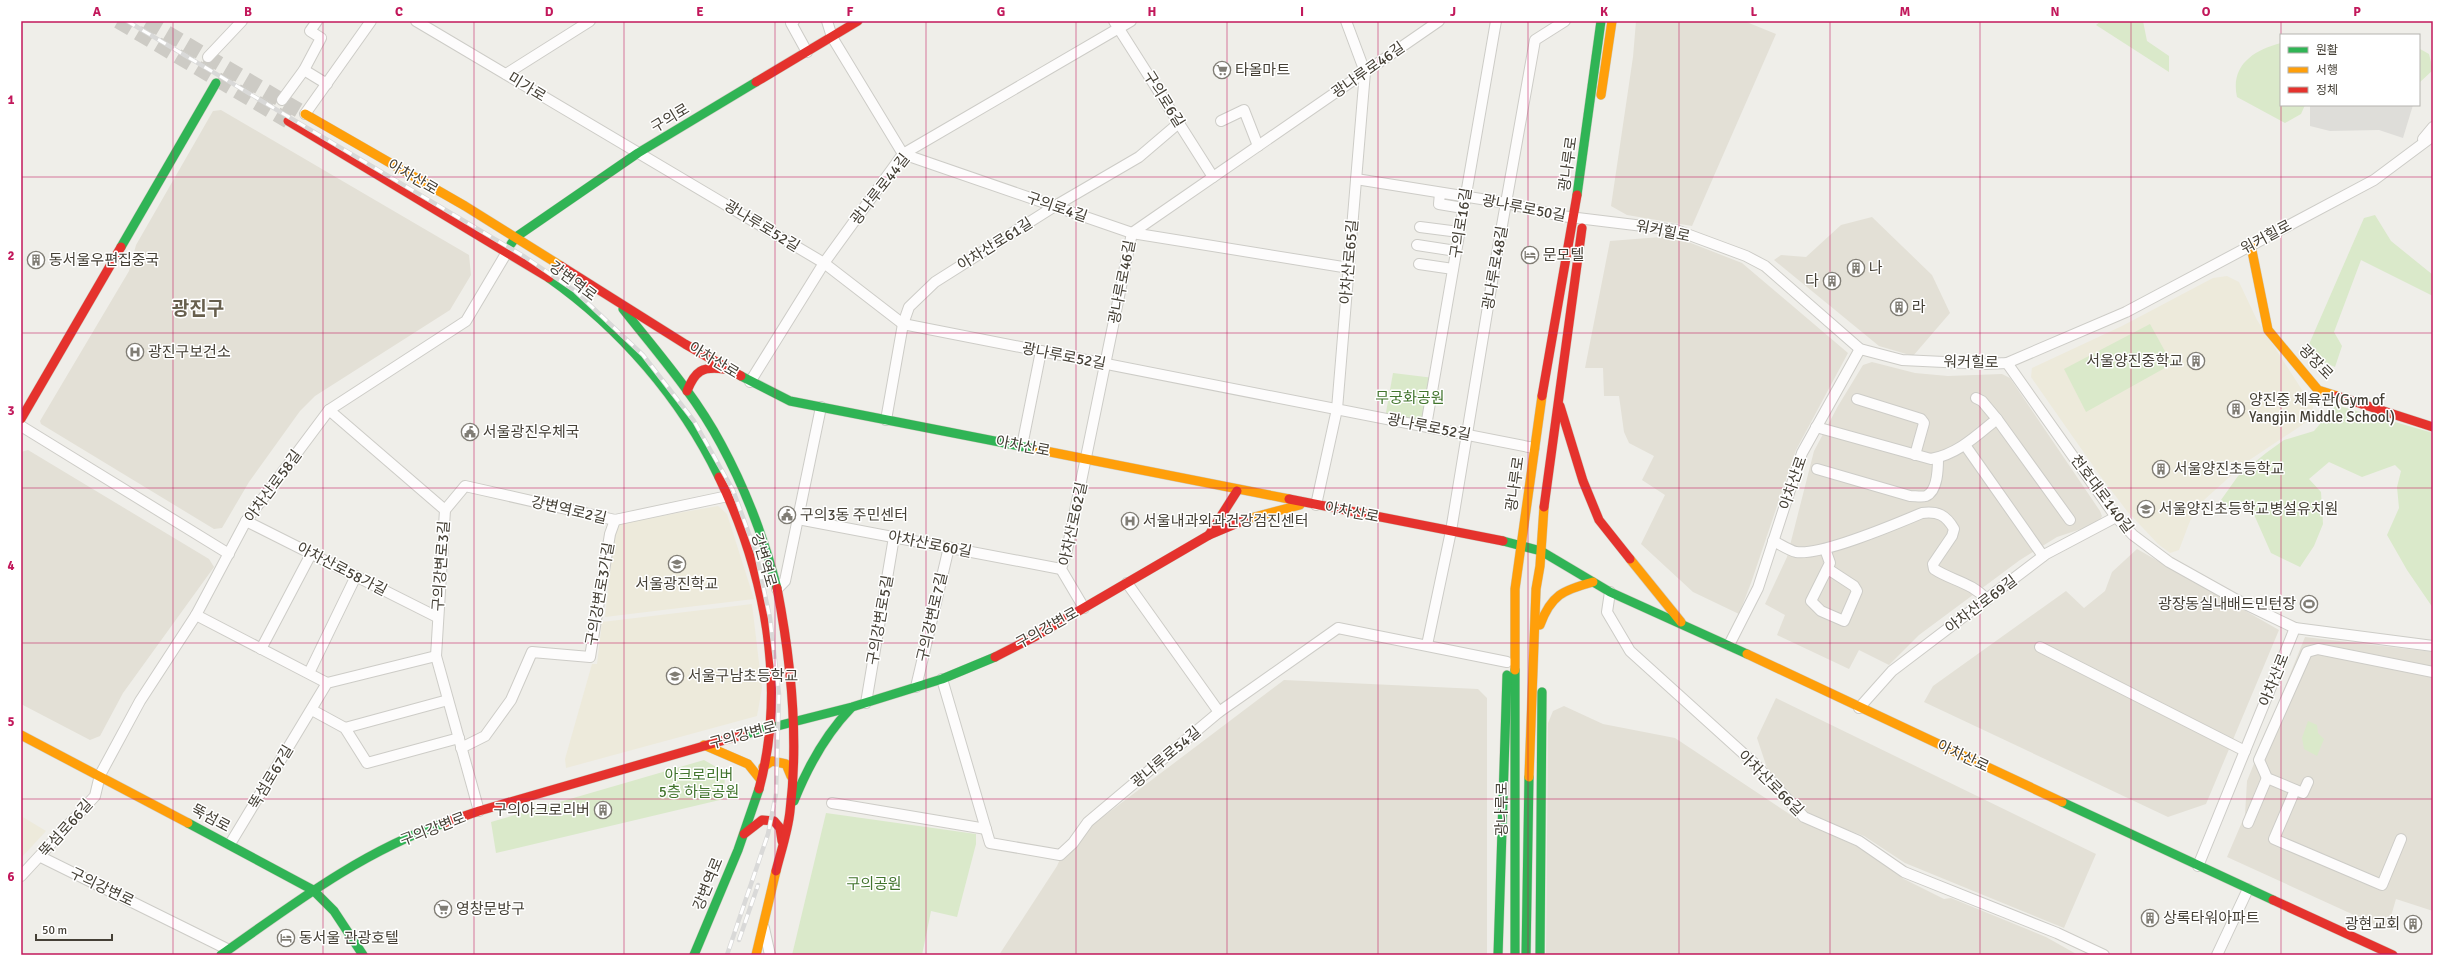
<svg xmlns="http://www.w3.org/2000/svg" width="2454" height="976" font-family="Signika,'Noto Sans KR',sans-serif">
  <rect width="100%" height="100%" fill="#efeee9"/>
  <g fill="#e3e0d6">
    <polygon points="1636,21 1744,21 1776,34 1692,226 1627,215 1611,206 1633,57"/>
    <polygon points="221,110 469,255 471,275 450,310 315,396 300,411 249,482 222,528 214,529 41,424 40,421 129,271 136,245 213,111"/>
    <polygon points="1872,217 1932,275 1950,313 1913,356 1879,346 1774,260 1781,255 1806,257 1841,225"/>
    <polygon points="1673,236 1742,263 1848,353 1796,450 1751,583 1739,614 1693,592 1641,544 1665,495 1642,480 1654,456 1629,443 1624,432 1619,396 1604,396 1603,368 1585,368 1610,241"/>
    <polygon points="1872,362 1915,373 1948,376 2002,374 2010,378 2100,511 2102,516 2099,521 2090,526 2057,537 2020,560 1919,635 1889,665 1859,650 1849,669 1777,635 1785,615 1765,604 1787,557 1814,451 1838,406 1863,365"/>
    <polygon points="28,450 209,559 214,567 123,693 100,736 90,740 21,704 21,452"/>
    <polygon points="2137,549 2279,630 2206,804 2168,817 1924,702 1933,686 2066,591 2084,608 2105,591 2112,572"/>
    <polygon points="2305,637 2433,652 2433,911 2396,899 2387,930 2227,857 2245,815 2247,781"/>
    <polygon points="1284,680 1478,689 1487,698 1487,955 999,955 1057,866 1067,844"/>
    <polygon points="1776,698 2096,854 2064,928 1905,863 1864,836 1804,814 1770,777 1757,738"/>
    <polygon points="1564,706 1603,724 1675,738 1800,821 1861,848 1904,879 1944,899 1951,898 2046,937 2078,955 1546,955 1548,723 1553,711"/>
  </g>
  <g fill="#edeadb">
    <polygon points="2227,276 2239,282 2257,320 2313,407 2314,417 2245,463 2204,500 2190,521 2179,550 2170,553 2158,544 2127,511 2101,477 2031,377 2032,368 2122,326 2213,278"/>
    <polygon points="718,506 727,514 754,599 605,617 615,530 621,523"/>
    <polygon points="752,604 762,688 757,716 566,768 565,759 592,664 597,664 602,622"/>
    <polygon points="21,816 46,831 21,858"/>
  </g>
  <g fill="#dae9ca">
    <polygon points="2101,21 2143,21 2147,41 2169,56 2169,72 2096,25"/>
    <path d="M2281 43V105H2305L2301 114 2285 123 2237 97C2230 66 2253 50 2281 43Z"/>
    <polygon points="2420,49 2429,54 2433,70 2419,83 2419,91"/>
    <polygon points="2375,215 2391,241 2433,275 2433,296 2361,260 2334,332 2342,346 2335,367 2319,360 2307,349 2364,218"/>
    <polygon points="2150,324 2172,364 2086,412 2064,369"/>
    <polygon points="1393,373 1434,378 1426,426 1385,418"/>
    <polygon points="2336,405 2433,433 2433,608 2407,570 2387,535 2399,508 2397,487 2401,471 2395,465 2362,477 2329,462 2309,479 2321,492 2323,524 2314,546 2300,567 2271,553 2248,501 2229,508 2221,500 2238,476 2266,453 2284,440 2314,431"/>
    <polygon points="2308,721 2317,725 2318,733 2324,739 2317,756 2304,749 2302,738"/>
    <polygon points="704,760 725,772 724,799 496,853 491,822"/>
    <polygon points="826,813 976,834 976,844 957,917 931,911 922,955 792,955"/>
  </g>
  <polygon fill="#deddd9" points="2310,105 2413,105 2403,138 2379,130 2330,131 2310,126"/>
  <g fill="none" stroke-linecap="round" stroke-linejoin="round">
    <g stroke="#cdcbc5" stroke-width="15" stroke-dasharray="15 8" stroke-linecap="butt">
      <polyline points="118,21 288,121"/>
      <polyline points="147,21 305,114"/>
    </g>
    <defs>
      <g id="street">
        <polyline points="416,21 824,263 903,324 1534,448"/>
        <polyline points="794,21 791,23 807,52"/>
        <polyline points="827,21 832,37 903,154 1132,233 1349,268"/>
        <polyline points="1114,21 1213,177"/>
        <polyline points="208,57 242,21"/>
        <polyline points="304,70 327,84"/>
        <polyline points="506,74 590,21"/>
        <polyline points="282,100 304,70 321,38 310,31 317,21"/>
        <polyline points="305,114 371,21"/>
        <polyline points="1221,121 1244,110 1258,146"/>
        <polyline points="2423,139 2433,127"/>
        <polyline points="1356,179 1506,203 1561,216 1676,230 1746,256 1765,266 1860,349 1902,360 1986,364 2007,363 2126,312 2374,180 2433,136"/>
        <polyline points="1440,193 1439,204 1463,208"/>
        <polyline points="1420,227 1459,232"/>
        <polyline points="1417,245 1456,251"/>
        <polyline points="1419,264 1453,269"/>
        <polyline points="2007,363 2116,517 2133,535 2169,562 2237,600 2295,628 2433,646"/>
        <polyline points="750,382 824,263 903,154 1131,21"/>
        <polyline points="1976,398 1982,401 1997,419"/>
        <polyline points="1857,399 1921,419 1924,423 1915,455"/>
        <polyline points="329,410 445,510 436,656 479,811"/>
        <polyline points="886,420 903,324 909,307 935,282 1055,206 1139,157 1180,122"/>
        <polyline points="21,426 229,554"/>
        <polyline points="1426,426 1496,21"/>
        <path d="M1816 427 1931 459C1958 454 1976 436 1997 419L2070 520"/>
        <polyline points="1965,445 2043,556"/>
        <polyline points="1022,446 1041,351"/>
        <path d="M1817 469 1910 496C1915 496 1922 497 1926 496 1938 491 1938 468 1938 458"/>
        <polyline points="1316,505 1337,409 1365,72 1346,21"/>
        <polyline points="445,510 465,486 615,520 728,496"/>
        <polyline points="798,519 1061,569"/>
        <polyline points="246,521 437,617"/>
        <path d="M1773 541C1780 544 1788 550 1796 552 1821 556 1896 524 1922 513 1938 511 1946 515 1954 529L1952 536 1933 564 1934 569C1952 581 1972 582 1987 600"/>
        <polyline points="1825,549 1830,563 1811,601 1821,611 1844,621 1857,591 1854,586 1828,569"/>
        <polyline points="1127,583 1219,712"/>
        <polyline points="777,589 785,581 821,407"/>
        <polyline points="1610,592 1607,612 1630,651 1756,765 1804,817 1859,841 1904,872 2057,933 2104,955"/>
        <polyline points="1084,608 1061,569 1067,550 1132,233 1439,21"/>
        <polyline points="196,615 327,683"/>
        <polyline points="1427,645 1451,531 1493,276 1535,40 1565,21"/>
        <polyline points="1729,645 1758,588 1802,453 1860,349"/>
        <polyline points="2040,647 2245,751"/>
        <polyline points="261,649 311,554"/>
        <polyline points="309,673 356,576"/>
        <polyline points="942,679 990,843 1060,855 1073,843 1088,822 1219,712 1338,628 1507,662"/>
        <polyline points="916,687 949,547"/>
        <polyline points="866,703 894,537"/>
        <polyline points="1859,708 1892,671 2046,554 2116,517"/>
        <polyline points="312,710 345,728 367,763 459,738"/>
        <polyline points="345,728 448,700"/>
        <polyline points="461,748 485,736 511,700 532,652 590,657 610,534 615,520"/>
        <polyline points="2308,782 2303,793 2267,778 2259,760 2307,652 2318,649 2433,672"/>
        <polyline points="2295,790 2274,839 2382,885 2401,839"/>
        <polyline points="832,803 986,829"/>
        <polyline points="2248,823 2267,778"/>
        <polyline points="230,844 327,683 436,656"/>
        <polyline points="41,857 227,949"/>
        <polyline points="2198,866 2295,628"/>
        <polyline points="21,876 95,796 100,775 140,701 196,615 246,521 329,410 466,321 507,252"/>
        <polyline points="764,928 770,955"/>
        <polyline points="2217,955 2248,889"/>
      </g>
      <g id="fast">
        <polyline points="1577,195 1601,21"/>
        <polyline points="511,244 516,237 638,153 756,82"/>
        <polyline points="121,247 216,83"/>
        <path d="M549 278C620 328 681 398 719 477"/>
        <path d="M623 309C657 352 695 395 721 444 746 490 764 538 777 588"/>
        <polyline points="741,376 790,401 1035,449"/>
        <polyline points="1503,541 1541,551 1610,592 1747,654"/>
        <polyline points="1515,670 1515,955"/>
        <polyline points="742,735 852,707 942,679 995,657"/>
        <path d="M794 801C808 766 825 735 851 708"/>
        <polyline points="2062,802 2273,900"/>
        <polyline points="188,823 313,890 334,911 363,955"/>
        <path d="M221 955C292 905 361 852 444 823"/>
        <polyline points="694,955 738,850 759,789"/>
        <polyline points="1498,955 1507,675"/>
        <polyline points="1526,955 1529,777"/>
        <polyline points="1540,955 1542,692"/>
      </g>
      <g id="slow">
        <polyline points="1601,95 1612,21"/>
        <polyline points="305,114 465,206 561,266"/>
        <polyline points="2251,246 2268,330 2318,390 2337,396"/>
        <polyline points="1035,449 1289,499"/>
        <polyline points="1247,519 1300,505"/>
        <polyline points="1630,559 1681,622"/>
        <path d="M1540 625C1551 595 1563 590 1593 582"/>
        <polyline points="1747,654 2062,802"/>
        <polyline points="1515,670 1515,589 1542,396"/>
        <polyline points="21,735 188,823"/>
        <polyline points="704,745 748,764 760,779"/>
        <polyline points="763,767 772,761 786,764 791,776"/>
        <polyline points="1529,777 1536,589 1540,566 1544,507"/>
        <polyline points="756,955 776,871"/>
      </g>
      <g id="jam">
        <polyline points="756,82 858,21"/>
        <polyline points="288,121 549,278"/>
        <polyline points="561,266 685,344 741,376"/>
        <path d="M687 391C695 371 702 366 724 369"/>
        <polyline points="1542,396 1577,195"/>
        <polyline points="2337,396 2433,427"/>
        <polyline points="1560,406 1583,481 1599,520 1630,559"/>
        <polyline points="21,419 121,247"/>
        <path d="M719 477C765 573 787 685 759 789"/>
        <polyline points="1289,499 1503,541"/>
        <polyline points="1544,507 1582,228"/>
        <polyline points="1209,535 1237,491"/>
        <polyline points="995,657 1034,637 1209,535 1247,519"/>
        <polyline points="444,823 479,811 742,735"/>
        <polyline points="744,834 762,820 774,821 780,828 782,841"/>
        <path d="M776 871C781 851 788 831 790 811 799 738 791 660 777 588"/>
        <polyline points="2273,900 2393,955"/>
      </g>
    </defs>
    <use href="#street" stroke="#cdccc7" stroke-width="12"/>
    <use href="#fast" stroke="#cecbc0" stroke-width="10"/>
    <use href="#slow" stroke="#cecbc0" stroke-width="10"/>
    <use href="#jam" stroke="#cecbc0" stroke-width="10"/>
    <use href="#street" stroke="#fdfcfc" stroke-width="10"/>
    <use href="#fast" stroke="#30b455" stroke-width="9"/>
    <use href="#slow" stroke="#ff9f0a" stroke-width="9"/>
    <use href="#jam" stroke="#e5322d" stroke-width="9"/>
    <defs>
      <g id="rail">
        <polyline points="127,21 525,257 575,291 643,355 694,421 733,490 756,553 770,618 779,694 776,794 768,834 727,955"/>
        <polyline points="739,940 758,885"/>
      </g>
    </defs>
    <use href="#rail" stroke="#d9d9d8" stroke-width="4.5"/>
    <use href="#rail" stroke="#fff" stroke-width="3" stroke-dasharray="9" stroke-linecap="butt"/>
  </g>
  <path fill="none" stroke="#c2185b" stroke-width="1" stroke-opacity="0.55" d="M173 21V955M323 21V955M474 21V955M624 21V955M775 21V955M926 21V955M1076 21V955M1227 21V955M1378 21V955M1528 21V955M1679 21V955M1830 21V955M1980 21V955M2131 21V955M2281 21V35M2281 105V955M21 177H2433M21 333H2433M21 488H2433M21 643H2433M21 799H2433"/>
  <defs>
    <symbol id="supermarket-ring" viewBox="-11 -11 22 22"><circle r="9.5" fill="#fff" stroke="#807d75" stroke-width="1.5"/><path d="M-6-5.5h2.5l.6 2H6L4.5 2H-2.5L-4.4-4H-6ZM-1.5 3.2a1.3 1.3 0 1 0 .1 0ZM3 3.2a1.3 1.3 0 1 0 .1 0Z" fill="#807d75"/></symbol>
    <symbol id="hotel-ring" viewBox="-11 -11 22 22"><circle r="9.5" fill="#fff" stroke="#807d75" stroke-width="1.5"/><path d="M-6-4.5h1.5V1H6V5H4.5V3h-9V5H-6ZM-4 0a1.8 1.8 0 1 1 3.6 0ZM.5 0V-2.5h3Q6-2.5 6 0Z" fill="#807d75"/></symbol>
    <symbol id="building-ring" viewBox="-11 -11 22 22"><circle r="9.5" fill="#fff" stroke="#807d75" stroke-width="1.5"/><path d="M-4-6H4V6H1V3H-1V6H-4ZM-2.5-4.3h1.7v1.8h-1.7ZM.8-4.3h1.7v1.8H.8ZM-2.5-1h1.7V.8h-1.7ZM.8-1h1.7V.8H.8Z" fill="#807d75"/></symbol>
    <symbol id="hospital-ring" viewBox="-11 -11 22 22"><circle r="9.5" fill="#fff" stroke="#807d75" stroke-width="1.5"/><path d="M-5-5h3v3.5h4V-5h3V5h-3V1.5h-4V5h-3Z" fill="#807d75"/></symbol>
    <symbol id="civic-ring" viewBox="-11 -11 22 22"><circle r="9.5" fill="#fff" stroke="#807d75" stroke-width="1.5"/><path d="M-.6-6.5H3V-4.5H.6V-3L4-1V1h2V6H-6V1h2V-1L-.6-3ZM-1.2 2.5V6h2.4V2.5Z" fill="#807d75"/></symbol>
    <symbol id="school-ring" viewBox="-11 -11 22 22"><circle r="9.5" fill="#fff" stroke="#807d75" stroke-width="1.5"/><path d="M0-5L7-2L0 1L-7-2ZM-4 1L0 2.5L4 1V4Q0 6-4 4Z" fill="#807d75"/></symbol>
    <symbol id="stadium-ring" viewBox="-11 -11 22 22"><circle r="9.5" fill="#fff" stroke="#807d75" stroke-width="1.5"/><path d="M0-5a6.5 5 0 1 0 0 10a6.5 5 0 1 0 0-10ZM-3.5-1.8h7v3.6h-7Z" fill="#807d75"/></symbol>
  </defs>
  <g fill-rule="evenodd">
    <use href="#supermarket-ring" x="1212" y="60" width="20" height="20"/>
    <use href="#hotel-ring" x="1520" y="245" width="20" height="20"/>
    <use href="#building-ring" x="26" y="250" width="20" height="20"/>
    <use href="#building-ring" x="1846" y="258" width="20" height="20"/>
    <use href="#building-ring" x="1822" y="271" width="20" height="20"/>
    <use href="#building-ring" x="1889" y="297" width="20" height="20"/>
    <use href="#hospital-ring" x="125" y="342" width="20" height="20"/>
    <use href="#building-ring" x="2186" y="351" width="20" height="20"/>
    <use href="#building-ring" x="2226" y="399" width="20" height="20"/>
    <use href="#civic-ring" x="460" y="422" width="20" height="20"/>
    <use href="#building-ring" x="2151" y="459" width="20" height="20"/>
    <use href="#school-ring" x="2136" y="499" width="20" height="20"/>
    <use href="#civic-ring" x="777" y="505" width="20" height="20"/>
    <use href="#hospital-ring" x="1120" y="511" width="20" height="20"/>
    <use href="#school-ring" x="667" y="554" width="20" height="20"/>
    <use href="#stadium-ring" x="2299" y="594" width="20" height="20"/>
    <use href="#school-ring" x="665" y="666" width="20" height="20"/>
    <use href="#building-ring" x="593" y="800" width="20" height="20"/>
    <use href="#supermarket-ring" x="433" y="899" width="20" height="20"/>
    <use href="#building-ring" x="2140" y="908" width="20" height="20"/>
    <use href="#building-ring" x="2403" y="914" width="20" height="20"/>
    <use href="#hotel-ring" x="276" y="928" width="20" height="20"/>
  </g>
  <g text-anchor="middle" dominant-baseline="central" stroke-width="3" stroke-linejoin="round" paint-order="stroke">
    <g font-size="15" fill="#454036" stroke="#fff" text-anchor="start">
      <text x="1235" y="70">타올마트</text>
      <text x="1543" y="255">문모텔</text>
      <text x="49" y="260">동서울우편집중국</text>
      <text x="1869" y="268">나</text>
      <text x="1819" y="281" text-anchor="end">다</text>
      <text x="1912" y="307">라</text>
      <text x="148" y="352">광진구보건소</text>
      <text x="2183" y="361" text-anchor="end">서울양진중학교</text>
      <text x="2249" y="400">양진중 체육관(Gym of<tspan x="2249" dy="17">Yangjin Middle School)</tspan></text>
      <text x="483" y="432">서울광진우체국</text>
      <text x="2174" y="469">서울양진초등학교</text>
      <text x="2159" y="509">서울양진초등학교병설유치원</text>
      <text x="800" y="515">구의3동 주민센터</text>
      <text x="1143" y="521">서울내과외과건강검진센터</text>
      <text x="677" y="584" text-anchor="middle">서울광진학교</text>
      <text x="2296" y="604" text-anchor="end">광장동실내배드민턴장</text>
      <text x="688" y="676">서울구남초등학교</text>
      <text x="590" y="810" text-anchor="end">구의아크로리버</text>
      <text x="456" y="909">영창문방구</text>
      <text x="2163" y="918">상록타워아파트</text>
      <text x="2400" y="924" text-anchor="end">광현교회</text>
      <text x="299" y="938">동서울 관광호텔</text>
    </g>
    <g font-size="15" fill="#454036" stroke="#fff">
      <text transform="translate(1368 70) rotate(-35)">광나루로46길</text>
      <text transform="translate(527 87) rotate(31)">미가로</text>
      <text transform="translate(1164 99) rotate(58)">구의로6길</text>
      <text transform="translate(670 118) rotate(-31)">구의로</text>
      <text transform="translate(1568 164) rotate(-82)">광나루로</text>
      <text transform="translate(413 177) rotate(30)">아차산로</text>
      <text transform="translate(880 189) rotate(-52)">광나루로44길</text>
      <text transform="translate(1057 207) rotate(19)">구의로4길</text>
      <text transform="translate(1524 208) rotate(11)">광나루로50길</text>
      <text transform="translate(1461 223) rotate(-81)">구의로16길</text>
      <text transform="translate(762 226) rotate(31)">광나루로52길</text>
      <text transform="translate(1663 231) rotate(12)">워커힐로</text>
      <text transform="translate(2266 237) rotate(-28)">워커힐로</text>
      <text transform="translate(995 244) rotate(-32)">아차산로61길</text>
      <text transform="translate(1349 262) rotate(-85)">아차산로65길</text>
      <text transform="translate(1495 268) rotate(-80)">광나루로48길</text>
      <text transform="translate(573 281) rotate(37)">강변역로</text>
      <text transform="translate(1122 282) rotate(-79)">광나루로46길</text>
      <text transform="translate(1064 356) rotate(11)">광나루로52길</text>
      <text transform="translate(714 360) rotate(31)">아차산로</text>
      <text transform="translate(1971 362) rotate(1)">워커힐로</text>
      <text transform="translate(2316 362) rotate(46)">광장로</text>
      <text transform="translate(1429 427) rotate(11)">광나루로52길</text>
      <text transform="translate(1023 446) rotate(11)">아차산로</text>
      <text transform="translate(1793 483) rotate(-71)">아차산로</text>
      <text transform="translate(1515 484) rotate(-82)">광나루로</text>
      <text transform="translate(273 486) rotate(-54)">아차산로58길</text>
      <text transform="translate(2102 494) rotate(53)">천호대로140길</text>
      <text transform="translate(569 510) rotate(13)">강변역로2길</text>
      <text transform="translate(1352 512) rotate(11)">아차산로</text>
      <text transform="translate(1073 524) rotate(-78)">아차산로62길</text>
      <text transform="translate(930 544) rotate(11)">아차산로60길</text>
      <text transform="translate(764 560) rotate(74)">강변역로</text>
      <text transform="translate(441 566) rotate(-86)">구의강변로3길</text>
      <text transform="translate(342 569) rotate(27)">아차산로58가길</text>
      <text transform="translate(600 594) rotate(-80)">구의강변로3가길</text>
      <text transform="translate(1981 604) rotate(-37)">아차산로69길</text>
      <text transform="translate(932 617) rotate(-77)">구의강변로7길</text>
      <text transform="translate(880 620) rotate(-80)">구의강변로5길</text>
      <text transform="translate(1047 628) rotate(-29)">구의강변로</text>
      <text transform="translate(2274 680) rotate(-68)">아차산로</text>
      <text transform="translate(743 735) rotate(-15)">구의강변로</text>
      <text transform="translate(1963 756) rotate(25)">아차산로</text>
      <text transform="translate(1166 757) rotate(-40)">광나루로54길</text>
      <text transform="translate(271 777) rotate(-59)">뚝섬로67길</text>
      <text transform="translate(1771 783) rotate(45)">아차산로66길</text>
      <text transform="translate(1502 809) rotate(-90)">광나루로</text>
      <text transform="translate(211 818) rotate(28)">뚝섬로</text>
      <text transform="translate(66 828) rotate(-48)">뚝섬로66길</text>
      <text transform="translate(433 829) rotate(-21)">구의강변로</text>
      <text transform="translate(708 884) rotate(-68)">강변역로</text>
      <text transform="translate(102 887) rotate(26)">구의강변로</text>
    </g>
    <g font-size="15" fill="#41742c" stroke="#fff">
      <text x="1410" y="398">무궁화공원</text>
      <text x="699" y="775">아크로리버<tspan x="699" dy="17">5층 하늘공원</tspan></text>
      <text x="874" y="884">구의공원</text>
    </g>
    <g font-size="19" font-weight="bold" fill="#675f4d" stroke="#fff">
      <text x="198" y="309">광진구</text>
    </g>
  </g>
  <rect width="2454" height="976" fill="none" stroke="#ffffff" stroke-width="44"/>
  <rect x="2280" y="34" width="140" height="72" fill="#ffffff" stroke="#b5b3af"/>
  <rect x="2288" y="47" width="20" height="6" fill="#30b455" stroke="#b5b3af"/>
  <text x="2316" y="54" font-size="12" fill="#454036">원활</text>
  <rect x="2288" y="67" width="20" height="6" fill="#ff9f0a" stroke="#b5b3af"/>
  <text x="2316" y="74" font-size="12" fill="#454036">서행</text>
  <rect x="2288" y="87" width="20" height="6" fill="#e5322d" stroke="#b5b3af"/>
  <text x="2316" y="94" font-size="12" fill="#454036">정체</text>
  <path d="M36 934v6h76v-6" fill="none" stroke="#454036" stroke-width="2"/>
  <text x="42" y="934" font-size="12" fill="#454036" stroke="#ffffff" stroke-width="3" paint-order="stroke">50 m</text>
  <rect x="22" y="22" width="2410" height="932" fill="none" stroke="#c2185b" stroke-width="1.5"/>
  <g font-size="13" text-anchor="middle" font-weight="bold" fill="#c2185b">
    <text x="97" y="16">A</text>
    <text x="248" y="16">B</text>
    <text x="399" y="16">C</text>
    <text x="549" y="16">D</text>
    <text x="700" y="16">E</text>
    <text x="850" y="16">F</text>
    <text x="1001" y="16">G</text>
    <text x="1152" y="16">H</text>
    <text x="1302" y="16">I</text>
    <text x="1453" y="16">J</text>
    <text x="1604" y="16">K</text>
    <text x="1754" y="16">L</text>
    <text x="1905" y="16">M</text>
    <text x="2055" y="16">N</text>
    <text x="2206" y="16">O</text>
    <text x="2357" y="16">P</text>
    <text x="11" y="104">1</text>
    <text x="11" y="260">2</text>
    <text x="11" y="415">3</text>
    <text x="11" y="570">4</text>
    <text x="11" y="726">5</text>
    <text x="11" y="881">6</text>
  </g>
</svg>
